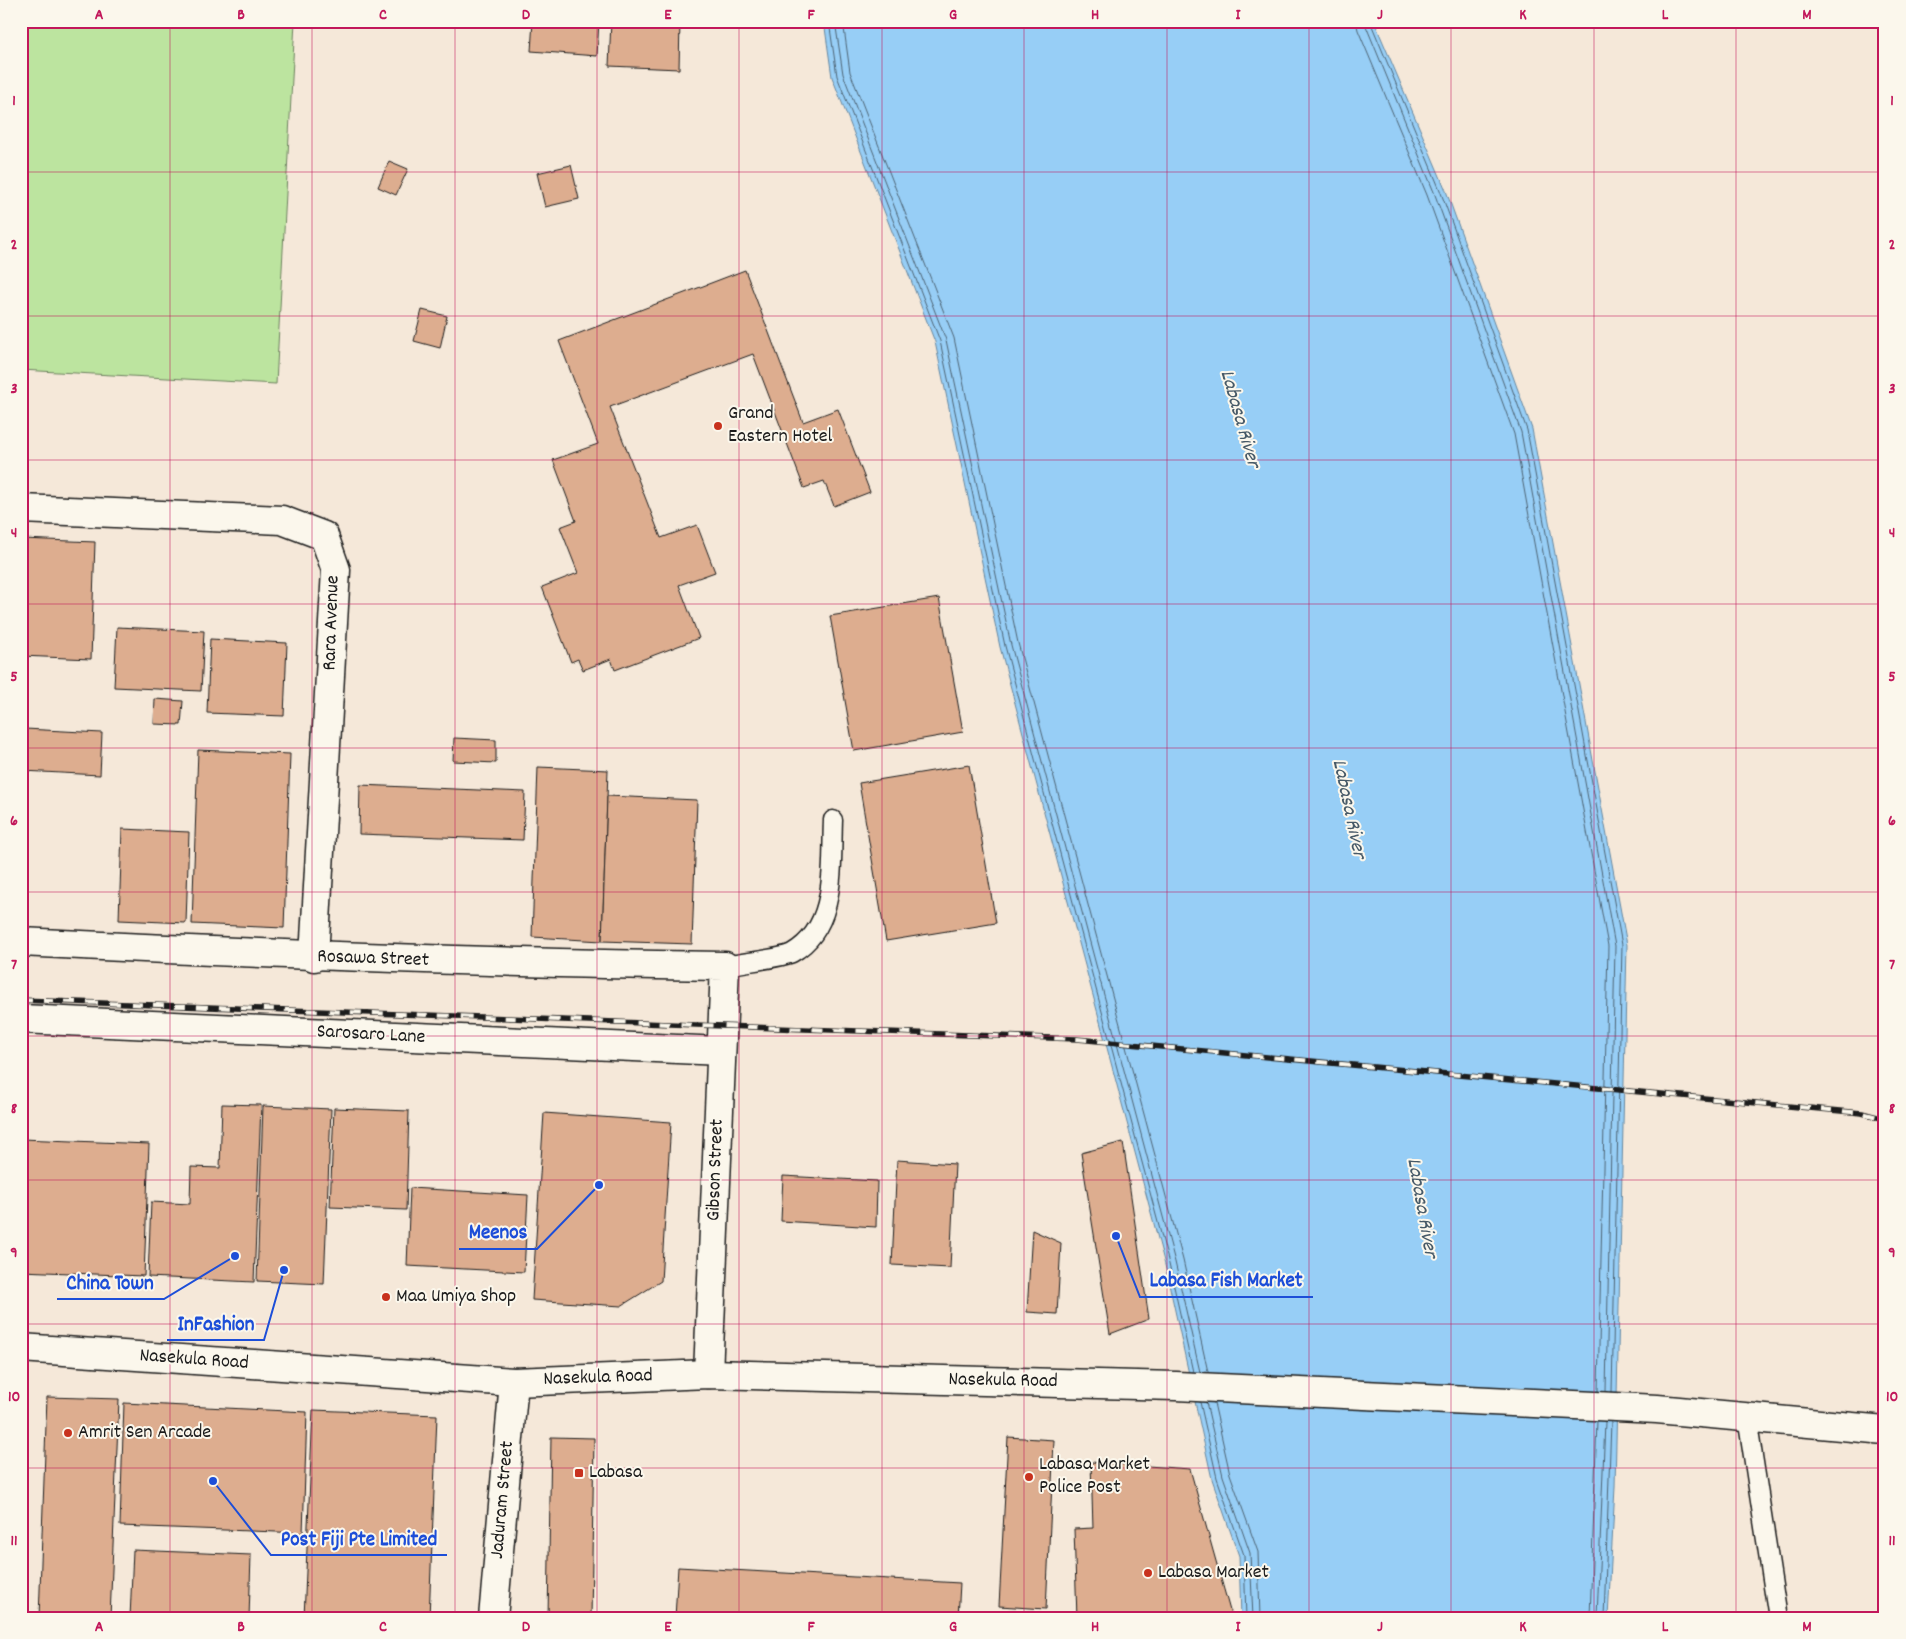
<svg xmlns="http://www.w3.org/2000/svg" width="1906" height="1639" font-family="Dekko,sans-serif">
  <rect width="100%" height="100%" fill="#f5e8d9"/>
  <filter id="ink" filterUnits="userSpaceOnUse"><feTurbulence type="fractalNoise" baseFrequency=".02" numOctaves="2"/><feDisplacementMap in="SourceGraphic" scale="10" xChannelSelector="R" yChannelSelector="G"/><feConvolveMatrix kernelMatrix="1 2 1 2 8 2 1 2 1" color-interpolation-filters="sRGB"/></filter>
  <g filter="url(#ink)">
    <polygon fill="#bce49f" stroke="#6c805e" points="21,21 295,21 276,384 21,370"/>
    <polygon fill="#97cef6" stroke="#66879f" points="824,21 1374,21 1445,188 1532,429 1627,945 1615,1487 1608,1618 1241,1618 1239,1556 1212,1479 1165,1265 1000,647 935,342 832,77"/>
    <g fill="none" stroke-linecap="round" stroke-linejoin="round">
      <g stroke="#4d6373" stroke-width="1">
        <polyline points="829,21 837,76 940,341 1005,646 1169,1264 1193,1372"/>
        <polyline points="835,21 843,74 946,340 1011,645 1175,1262 1200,1372"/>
        <polyline points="843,21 850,72 954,338 1018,643 1183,1260 1208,1372"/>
        <polyline points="1356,21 1358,30 1427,195 1514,434 1608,946 1598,1391"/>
        <polyline points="1364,21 1434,192 1521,432 1615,946 1606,1392"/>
        <polyline points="1370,21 1440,190 1527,430 1622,945 1612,1392"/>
        <polyline points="1200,1402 1217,1478 1244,1555 1246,1618"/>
        <polyline points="1206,1402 1223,1476 1250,1553 1253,1618"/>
        <polyline points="1214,1403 1230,1474 1258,1552 1260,1618"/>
        <polyline points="1590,1618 1597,1421"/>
        <polyline points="1597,1618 1605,1422"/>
        <polyline points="1604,1618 1611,1422"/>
      </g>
    </g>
    <g fill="#ddad8f" stroke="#1c1c1c">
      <polygon points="533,21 599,21 597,56 531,51"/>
      <polygon points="611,21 680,21 679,69 609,66"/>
      <polygon points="389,161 408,169 396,195 378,187"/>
      <polygon points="571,165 579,199 545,207 537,173"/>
      <polygon points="745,270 803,422 838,409 870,492 834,506 824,481 804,488 753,354 610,407 661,538 697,525 715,572 679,585 699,638 615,670 611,659 583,670 578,659 571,662 542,587 578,573 560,527 576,521 553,460 598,444 559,341"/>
      <polygon points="422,310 447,316 440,348 414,341"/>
      <polygon points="22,539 95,542 91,659 21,656"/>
      <polygon points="939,598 963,732 854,751 830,616"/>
      <polygon points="117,627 204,631 201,691 114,687"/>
      <polygon points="210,639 287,643 284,716 207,713"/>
      <polygon points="155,699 183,701 181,725 154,724"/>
      <polygon points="25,729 102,733 100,775 23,771"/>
      <polygon points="454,738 496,740 496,763 453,761"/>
      <polygon points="198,750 290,754 284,928 192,924"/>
      <polygon points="969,765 996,923 886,941 859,783"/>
      <polygon points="538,767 608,770 602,941 532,937"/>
      <polygon points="360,785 525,792 523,840 359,834"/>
      <polygon points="607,796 697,800 692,944 602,941"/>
      <polygon points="122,829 189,832 186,923 119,920"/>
      <polygon points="222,1104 261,1105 254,1282 148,1277 151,1202 190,1204 191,1167 220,1168"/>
      <polygon points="263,1106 331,1109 324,1284 257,1281"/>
      <polygon points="334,1108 409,1111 406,1210 330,1207"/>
      <polygon points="544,1113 671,1122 661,1281 621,1306 532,1300"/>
      <polygon points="21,1139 149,1144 144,1276 21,1271"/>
      <polygon points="1123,1142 1149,1319 1110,1334 1081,1153"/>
      <polygon points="897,1160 955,1164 950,1268 892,1265"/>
      <polygon points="783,1176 877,1181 876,1227 781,1221"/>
      <polygon points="410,1188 528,1195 524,1272 407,1266"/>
      <polygon points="1032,1230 1061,1243 1057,1314 1027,1312"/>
      <polygon points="47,1397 119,1399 110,1618 39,1618"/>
      <polygon points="124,1403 307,1412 303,1533 120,1526"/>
      <polygon points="313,1410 437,1415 429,1618 304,1618"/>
      <polygon points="551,1437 594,1438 591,1618 548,1618"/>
      <polygon points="1008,1437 1054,1440 1046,1609 999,1606"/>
      <polygon points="1091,1462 1190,1469 1232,1618 1077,1618 1074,1529 1093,1528"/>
      <polygon points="133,1550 251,1555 249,1618 130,1618"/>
      <polygon points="678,1567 960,1583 958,1618 675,1618"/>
    </g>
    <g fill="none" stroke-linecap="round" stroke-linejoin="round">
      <defs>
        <g id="service">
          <path d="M725 966C739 963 783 958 792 953 838 927 831 865 833 820"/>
          <polyline points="1747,1417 1778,1618"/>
        </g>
        <g id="minor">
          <polyline points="21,509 282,520 324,536 336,570 314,957"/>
          <path d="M21 942C256 954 490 963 725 966L708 1374"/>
          <polyline points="21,1019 721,1051"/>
          <polyline points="493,1618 514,1382"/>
        </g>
        <polyline id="secondary" points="21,1348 514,1382 708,1374 1176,1386 1657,1409 1885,1430"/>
      </defs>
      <use href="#service" stroke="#1c1c1c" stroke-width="21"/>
      <use href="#minor" stroke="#1c1c1c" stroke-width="31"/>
      <use href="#secondary" stroke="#1c1c1c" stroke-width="31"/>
      <use href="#service" stroke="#fbf7ec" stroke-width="18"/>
      <use href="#minor" stroke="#fbf7ec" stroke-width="28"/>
      <use href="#secondary" stroke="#fbf7ec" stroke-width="28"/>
      <defs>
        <polyline id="rail" points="21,1000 1077,1039 1862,1113 1885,1119"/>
      </defs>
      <use href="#rail" stroke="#1c1c1c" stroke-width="5.5"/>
      <use href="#rail" stroke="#fbf7ec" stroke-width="4" stroke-dasharray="11" stroke-linecap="butt"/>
    </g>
  </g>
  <path fill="none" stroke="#c2185b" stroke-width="1" stroke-opacity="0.55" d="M170 21V1618M312 21V1618M455 21V1618M597 21V1618M739 21V1618M882 21V1618M1024 21V1618M1167 21V1618M1309 21V1618M1451 21V1618M1594 21V1618M1736 21V1618M21 172H1885M21 316H1885M21 460H1885M21 604H1885M21 748H1885M21 892H1885M21 1036H1885M21 1180H1885M21 1324H1885M21 1468H1885"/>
  <g fill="#c8321e" stroke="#fbf7ec" stroke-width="2">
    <circle cx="718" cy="426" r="5"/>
    <circle cx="386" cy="1297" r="5"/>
    <circle cx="68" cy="1433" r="5"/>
    <rect x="574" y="1468" width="10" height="10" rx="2.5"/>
    <circle cx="1029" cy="1477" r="5"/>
    <circle cx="1148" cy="1573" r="5"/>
  </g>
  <g text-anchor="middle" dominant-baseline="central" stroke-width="4" stroke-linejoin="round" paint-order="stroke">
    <g font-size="20" fill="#1c1c1c" stroke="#fbf7ec" text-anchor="start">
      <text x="728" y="414">Grand<tspan x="728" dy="23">Eastern Hotel</tspan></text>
      <text x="396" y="1297">Maa Umiya Shop</text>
      <text x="78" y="1433">Amrit Sen Arcade</text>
      <text x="1039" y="1465">Labasa Market<tspan x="1039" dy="23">Police Post</tspan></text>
      <text x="589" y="1473">Labasa</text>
      <text x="1158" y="1573">Labasa Market</text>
    </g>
    <g font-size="20" fill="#1c1c1c" stroke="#fbf7ec">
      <text transform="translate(332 623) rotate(-88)">Rara Avenue</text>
      <text transform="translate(373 959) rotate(2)">Rosawa Street</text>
      <text transform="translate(371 1035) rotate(3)">Sarosaro Lane</text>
      <text transform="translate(716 1170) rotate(-88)">Gibson Street</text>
      <text transform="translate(194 1360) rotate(4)">Nasekula Road</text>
      <text transform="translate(598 1378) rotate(-2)">Nasekula Road</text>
      <text transform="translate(1003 1381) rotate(1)">Nasekula Road</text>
      <text transform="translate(503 1500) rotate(-85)">Jaduram Street</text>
    </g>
    <g font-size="21" font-style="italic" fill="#475a68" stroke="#fbf7ec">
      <text transform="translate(1239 419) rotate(74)">Labasa River</text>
      <text transform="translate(1348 809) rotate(78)">Labasa River</text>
      <text transform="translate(1421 1208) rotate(80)">Labasa River</text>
    </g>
  </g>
  <path fill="none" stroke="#1d4ed8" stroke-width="2" d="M599 1185L537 1249H459M1116 1236L1140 1297H1313M235 1256L164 1299H57M284 1270L264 1340H167M213 1481L271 1555H447"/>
  <g fill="#1d4ed8" stroke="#fbf7ec" stroke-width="2">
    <circle cx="599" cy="1185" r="5"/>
    <circle cx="1116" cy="1236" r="5"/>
    <circle cx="235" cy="1256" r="5"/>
    <circle cx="284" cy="1270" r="5"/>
    <circle cx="213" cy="1481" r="5"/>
  </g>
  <g font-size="21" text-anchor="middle" font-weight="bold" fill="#1d4ed8" stroke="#fbf7ec" stroke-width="4" stroke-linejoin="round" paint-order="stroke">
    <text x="498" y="1238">Meenos</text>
    <text x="1226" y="1286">Labasa Fish Market</text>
    <text x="110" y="1289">China Town</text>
    <text x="216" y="1330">InFashion</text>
    <text x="359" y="1545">Post Fiji Pte Limited</text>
  </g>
  <rect width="1906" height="1639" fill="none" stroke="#fbf7ec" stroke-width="55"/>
  <rect x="28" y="28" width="1850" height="1584" fill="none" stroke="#c2185b" stroke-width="2"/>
  <g font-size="16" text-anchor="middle" font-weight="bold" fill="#c2185b">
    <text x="99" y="19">A</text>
    <text x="241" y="19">B</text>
    <text x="383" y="19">C</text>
    <text x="526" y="19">D</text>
    <text x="668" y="19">E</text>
    <text x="811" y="19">F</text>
    <text x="953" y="19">G</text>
    <text x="1095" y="19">H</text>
    <text x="1238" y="19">I</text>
    <text x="1380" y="19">J</text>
    <text x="1523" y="19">K</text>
    <text x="1665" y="19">L</text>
    <text x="1807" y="19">M</text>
    <text x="14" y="105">1</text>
    <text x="1892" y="105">1</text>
    <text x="14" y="249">2</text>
    <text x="1892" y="249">2</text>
    <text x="14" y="393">3</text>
    <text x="1892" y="393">3</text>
    <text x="14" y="537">4</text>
    <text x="1892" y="537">4</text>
    <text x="14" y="681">5</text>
    <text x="1892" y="681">5</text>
    <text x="14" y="825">6</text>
    <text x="1892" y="825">6</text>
    <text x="14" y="969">7</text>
    <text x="1892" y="969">7</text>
    <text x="14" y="1113">8</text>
    <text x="1892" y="1113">8</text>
    <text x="14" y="1257">9</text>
    <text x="1892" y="1257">9</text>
    <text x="14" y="1401">10</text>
    <text x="1892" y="1401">10</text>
    <text x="14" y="1545">11</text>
    <text x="1892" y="1545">11</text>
    <text x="99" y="1631">A</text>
    <text x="241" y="1631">B</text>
    <text x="383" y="1631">C</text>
    <text x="526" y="1631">D</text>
    <text x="668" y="1631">E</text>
    <text x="811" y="1631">F</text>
    <text x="953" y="1631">G</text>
    <text x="1095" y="1631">H</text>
    <text x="1238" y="1631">I</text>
    <text x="1380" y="1631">J</text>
    <text x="1523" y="1631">K</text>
    <text x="1665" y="1631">L</text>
    <text x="1807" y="1631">M</text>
  </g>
</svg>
